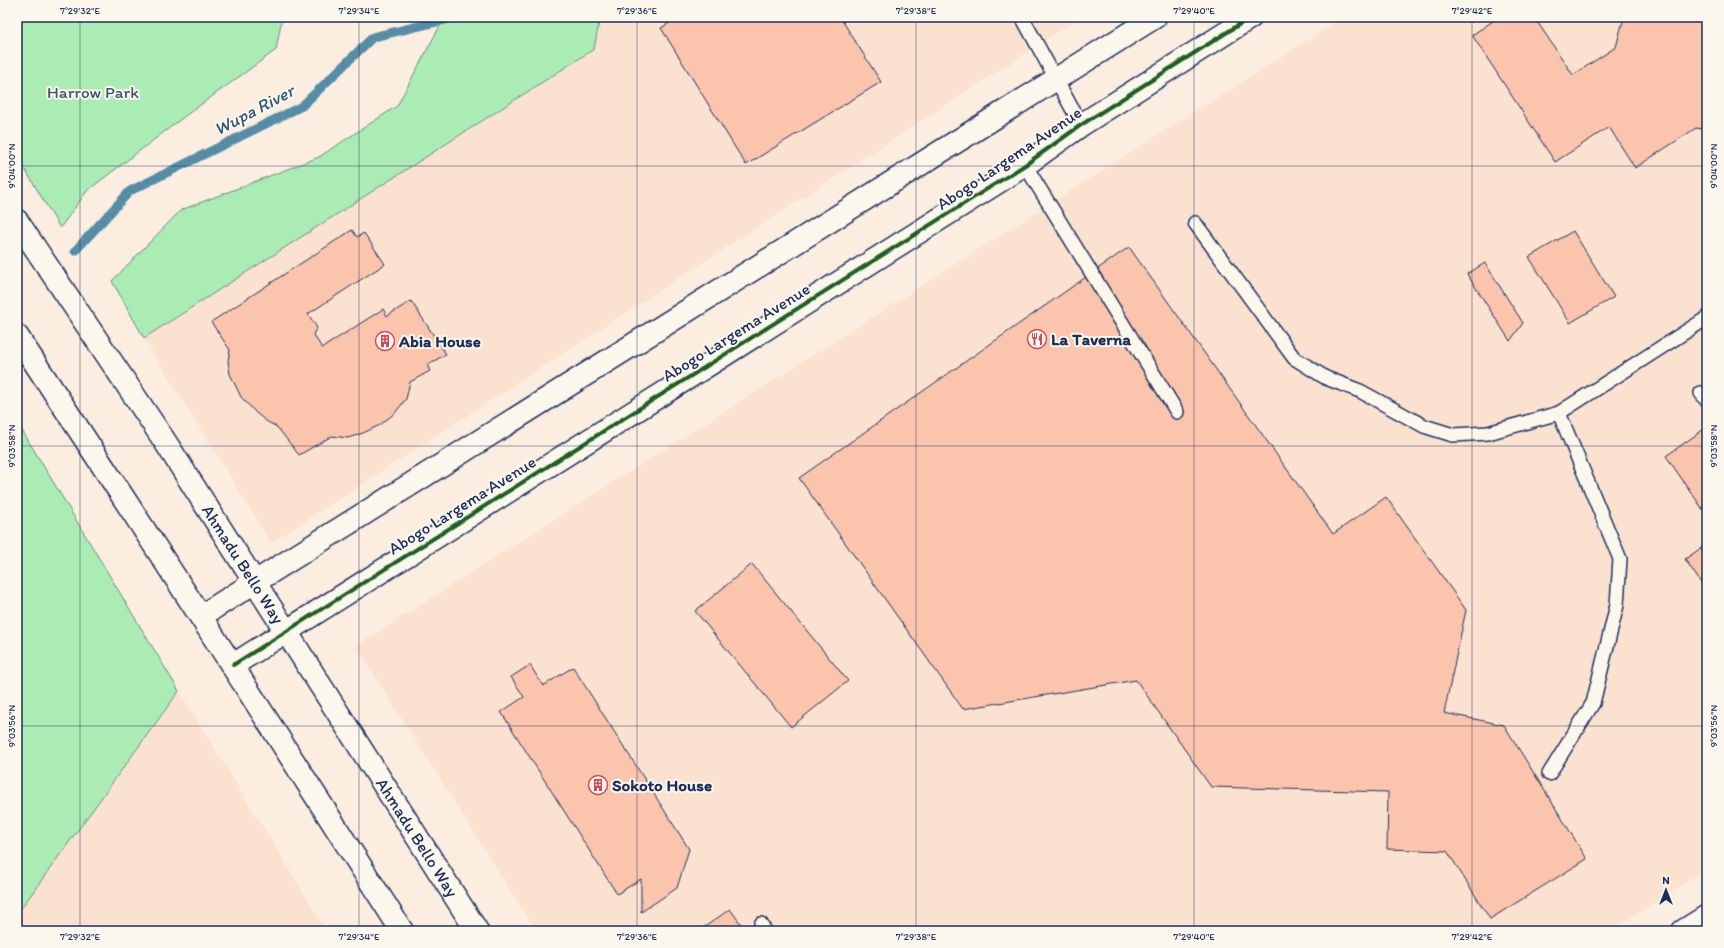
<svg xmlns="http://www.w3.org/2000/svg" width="1724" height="948" font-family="Itim,sans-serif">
  <rect width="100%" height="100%" fill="#fbeddf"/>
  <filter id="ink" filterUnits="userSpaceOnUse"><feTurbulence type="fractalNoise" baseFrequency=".025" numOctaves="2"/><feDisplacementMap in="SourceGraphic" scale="8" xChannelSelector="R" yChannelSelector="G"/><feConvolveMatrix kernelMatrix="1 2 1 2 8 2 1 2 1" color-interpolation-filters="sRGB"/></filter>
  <g filter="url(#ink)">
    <g fill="#fbe1d0">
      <polygon points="600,17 1081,17 271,543 144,338 594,49"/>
      <polygon points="1344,17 1707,17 1707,869 1609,931 536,931 356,646"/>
      <polygon points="179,691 327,931 17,931 17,914"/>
    </g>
    <g fill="#abebb4" stroke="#638d89">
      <polygon points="17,17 282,17 276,50 185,116 87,191 60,228 17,156"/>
      <polygon points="482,17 600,17 594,49 144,338 112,281 181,210 319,157 397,106 443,20"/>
      <polygon points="17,422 179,691 17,914"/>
    </g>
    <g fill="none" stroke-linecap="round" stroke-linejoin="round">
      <polyline stroke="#558da7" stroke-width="9" points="75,251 130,191 302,106 373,37 457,17"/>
    </g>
    <g fill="#fbc5ad" stroke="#1b2f5e">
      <polygon points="679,17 840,17 881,82 746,165 661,28"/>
      <polygon points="1499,17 1534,17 1573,75 1616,47 1624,17 1707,17 1707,130 1696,128 1635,168 1609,127 1555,162 1472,35"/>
      <polygon points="352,230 357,237 364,233 385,264 308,314 317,328 313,334 322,348 383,309 387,316 411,301 446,354 427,365 430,371 410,382 406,399 395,413 380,425 363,433 348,438 332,436 299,455 277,427 266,421 256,413 241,397 230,374 228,361 230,350 211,322"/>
      <polygon points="1573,231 1614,297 1570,323 1529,257"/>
      <polygon points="1129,247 1333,534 1386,497 1466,610 1444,713 1504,725 1587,859 1490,919 1447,851 1387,849 1388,792 1211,787 1136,680 963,709 799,478"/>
      <polygon points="1485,263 1523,323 1510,341 1467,274"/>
      <polygon points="1707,427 1707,509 1704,511 1666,456"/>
      <polygon points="1707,544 1707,592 1685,559"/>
      <polygon points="752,564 848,681 791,727 695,611"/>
      <polygon points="530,665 543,686 573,667 689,849 677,888 641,912 641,879 617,894 501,712 524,697 511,677"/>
      <polygon points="730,909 746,931 699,931"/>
    </g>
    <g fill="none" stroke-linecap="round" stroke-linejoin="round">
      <defs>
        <g id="lane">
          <polyline points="1022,17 1081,125"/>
          <polyline points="1025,165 1177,412"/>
          <polyline points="1195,223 1294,358 1326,378 1360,391 1424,426 1453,435 1488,433 1559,413 1707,318"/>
          <polyline points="1701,393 1707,401"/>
          <polyline points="1549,774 1593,703 1617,605 1620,559 1559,413"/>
          <polyline points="761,924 765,931"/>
        </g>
        <g id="street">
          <polyline points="201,616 1155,17"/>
          <polyline points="233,665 1025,165 1081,125 1251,17"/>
        </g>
        <polyline id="secondary" points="1683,931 1707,916"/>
        <g id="primary">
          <path id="s1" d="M17 221 166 443 477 931"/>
          <path d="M17 336C148 533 275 732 402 931"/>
        </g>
      </defs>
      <use href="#lane" stroke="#1b2f5e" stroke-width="16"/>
      <use href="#street" stroke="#1b2f5e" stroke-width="25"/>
      <use href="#secondary" stroke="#1b2f5e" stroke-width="25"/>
      <use href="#primary" stroke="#1b2f5e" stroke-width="25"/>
      <use href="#lane" stroke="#fbf7ec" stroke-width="13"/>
      <use href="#street" stroke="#fbf7ec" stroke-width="22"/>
      <use href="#secondary" stroke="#fbf7ec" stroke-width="22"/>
      <use href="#primary" stroke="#fbf7ec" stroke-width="22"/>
      <defs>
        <polyline id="cycleway" points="233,665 1025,165 1081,125 1251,17"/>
      </defs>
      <use href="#cycleway" stroke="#fbf7ec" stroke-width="6"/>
      <use href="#cycleway" stroke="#1b5e20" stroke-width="4"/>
    </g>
  </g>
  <path fill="none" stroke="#1b2f5e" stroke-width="1" stroke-opacity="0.45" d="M80 17V931M359 17V931M637 17V931M916 17V931M1194 17V931M1472 17V931M17 166H1707M17 446H1707M17 726H1707"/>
  <defs>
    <symbol id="restaurant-ring" viewBox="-11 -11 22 22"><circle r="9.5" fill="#fbf7ec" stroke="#d1495b" stroke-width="1.5"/><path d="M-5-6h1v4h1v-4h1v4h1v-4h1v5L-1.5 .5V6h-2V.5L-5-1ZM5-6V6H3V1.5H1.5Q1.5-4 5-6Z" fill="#d1495b"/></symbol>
    <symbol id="building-ring" viewBox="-11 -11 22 22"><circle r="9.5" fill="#fbf7ec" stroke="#d1495b" stroke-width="1.5"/><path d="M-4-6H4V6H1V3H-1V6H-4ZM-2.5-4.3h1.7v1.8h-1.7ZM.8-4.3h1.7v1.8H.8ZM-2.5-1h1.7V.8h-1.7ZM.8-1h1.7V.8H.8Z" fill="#d1495b"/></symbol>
  </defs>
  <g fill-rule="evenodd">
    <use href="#restaurant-ring" x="1026" y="328" width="22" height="22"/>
    <use href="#building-ring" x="374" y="330" width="22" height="22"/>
    <use href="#building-ring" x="587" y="774" width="22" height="22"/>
  </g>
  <g text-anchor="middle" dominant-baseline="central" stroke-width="4" stroke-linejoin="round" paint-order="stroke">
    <g font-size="17" fill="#38556f" stroke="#fbf7ec">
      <text x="93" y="92">Harrow Park</text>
    </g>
    <g font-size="17" fill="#1b2f5e" stroke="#fbf7ec">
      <text transform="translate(1009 158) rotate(-34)">Abogo Largema Avenue</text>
      <text transform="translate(736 332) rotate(-32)">Abogo Largema Avenue</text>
      <text transform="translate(462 505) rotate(-32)">Abogo Largema Avenue</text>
      <text stroke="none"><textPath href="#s1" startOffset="411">Ahmadu Bello Way</textPath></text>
      <text stroke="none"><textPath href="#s1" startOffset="735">Ahmadu Bello Way</textPath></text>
    </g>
    <g font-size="17" font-weight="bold" fill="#1b2f5e" stroke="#fbf7ec" text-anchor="start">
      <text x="1051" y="339">La Taverna</text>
      <text x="399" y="341">Abia House</text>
      <text x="612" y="785">Sokoto House</text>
    </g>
    <g font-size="18" font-style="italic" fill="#33567c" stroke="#fbf7ec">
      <text transform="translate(254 110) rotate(-28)">Wupa River</text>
    </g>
  </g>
  <rect width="1724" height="948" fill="none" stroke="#fbf7ec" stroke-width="44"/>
  <g transform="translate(1666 890)" stroke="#fbf7ec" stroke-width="3" paint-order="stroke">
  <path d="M0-3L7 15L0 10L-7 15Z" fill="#1b2f5e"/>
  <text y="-6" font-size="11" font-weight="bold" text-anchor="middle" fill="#1b2f5e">N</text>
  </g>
  <rect x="22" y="22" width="1680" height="904" fill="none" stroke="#1b2f5e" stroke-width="1.5"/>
  <g font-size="10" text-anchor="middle" fill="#1b2f5e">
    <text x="80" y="14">7°29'32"E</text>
    <text x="359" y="14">7°29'34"E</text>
    <text x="637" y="14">7°29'36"E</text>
    <text x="916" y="14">7°29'38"E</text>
    <text x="1194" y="14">7°29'40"E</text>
    <text x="1472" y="14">7°29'42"E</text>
    <text transform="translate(11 166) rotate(-90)" y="4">9°04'00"N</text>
    <text transform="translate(1713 166) rotate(-90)" y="4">9°04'00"N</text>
    <text transform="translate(11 446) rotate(-90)" y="4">9°03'58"N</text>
    <text transform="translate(1713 446) rotate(-90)" y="4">9°03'58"N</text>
    <text transform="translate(11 726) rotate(-90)" y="4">9°03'56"N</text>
    <text transform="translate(1713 726) rotate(-90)" y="4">9°03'56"N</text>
    <text x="80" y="940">7°29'32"E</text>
    <text x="359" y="940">7°29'34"E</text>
    <text x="637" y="940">7°29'36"E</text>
    <text x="916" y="940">7°29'38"E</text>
    <text x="1194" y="940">7°29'40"E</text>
    <text x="1472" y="940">7°29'42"E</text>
  </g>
</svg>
